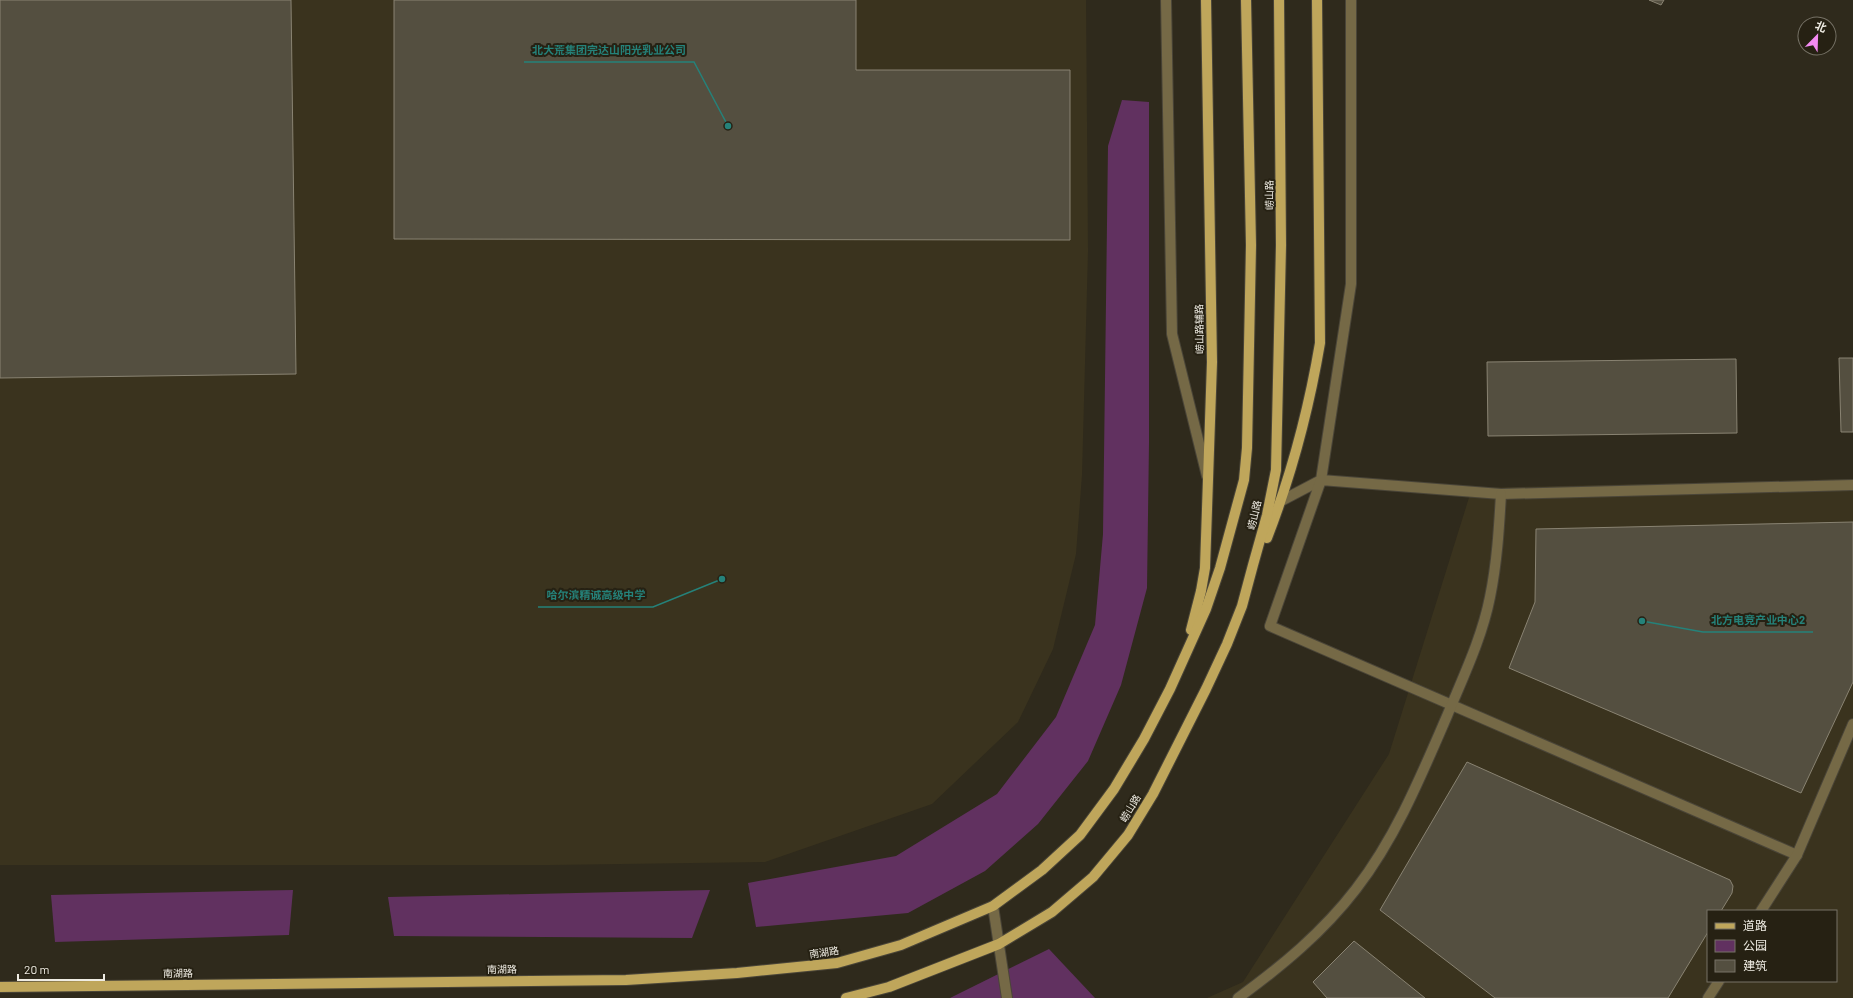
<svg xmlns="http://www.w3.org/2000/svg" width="1853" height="998" font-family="Barlow,'Noto Sans SC',sans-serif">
  <rect width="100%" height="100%" fill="#2f2a1c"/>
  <g fill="#3a331e" fill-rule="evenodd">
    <polygon points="0,0 1086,0 1088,251 1082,475 1076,554 1053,649 1018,722 932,804 765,862 550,865 0,865"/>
    <path d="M1853 479V998H1207L1243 982 1389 754 1472 488ZM1708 911H1836V981H1708Z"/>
  </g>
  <g fill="#613160">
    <polygon points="1122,100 1149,102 1149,443 1147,588 1121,685 1088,761 1038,824 985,871 908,913 756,927 748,883 896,856 997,794 1056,717 1095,625 1103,534 1108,146"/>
    <polygon points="293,890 289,935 55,942 51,895"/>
    <polygon points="710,890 692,938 394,936 388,897"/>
    <polygon points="1049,949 1095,998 950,998"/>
  </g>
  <g fill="#544f40" stroke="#898372">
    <polygon points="0,0 291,0 296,374 0,378"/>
    <polygon points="394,0 856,0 856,70 1070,70 1070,240 394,239"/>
    <polygon points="1649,0 1664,0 1661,5"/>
    <polygon points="1839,358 1853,358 1853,432 1841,432"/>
    <polygon points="1736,359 1737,433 1488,436 1487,362"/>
    <polygon points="1853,522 1853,682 1801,793 1509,668 1535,602 1536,529"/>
    <polygon points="1467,762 1730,880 1733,886 1732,893 1721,911 1708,911 1708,932 1668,998 1495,998 1380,910"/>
    <polygon points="1354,941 1425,998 1327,998 1313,982"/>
  </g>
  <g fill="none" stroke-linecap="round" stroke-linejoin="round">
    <defs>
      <g id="minor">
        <polyline points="1166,0 1172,334 1207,476"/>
        <polyline points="1281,501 1321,480 1351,284 1351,0"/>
        <polyline points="1797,855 1270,626 1321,480 1501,494 1853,485"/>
        <polyline points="993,906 1007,998"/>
        <polyline points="1761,911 1797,855 1853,724"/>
        <path d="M1238 998C1282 966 1323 932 1356 889 1396 837 1421 776 1447 716 1463 677 1482 638 1490 597 1497 563 1499 529 1501 494"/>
        <polyline points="1708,998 1719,981"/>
      </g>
      <g id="major">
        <path d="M1267 538C1291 476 1309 408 1320 343L1317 0"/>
        <polyline points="1191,630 1201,591 1205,568 1212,362 1206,0"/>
        <polyline points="0,987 626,980 737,973 837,963 901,945 993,906 1042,870 1080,835 1114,789 1144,739 1170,689 1206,609 1220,568 1244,480 1247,448 1251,245 1246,0"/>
        <polyline points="846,998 889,987 999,944 1052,912 1093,877 1128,835 1153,794 1206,689 1227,644 1242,606 1253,565 1267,515 1276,470 1281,245 1279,0"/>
      </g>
    </defs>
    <use href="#minor" stroke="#4a4538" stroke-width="12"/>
    <use href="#major" stroke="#4a4538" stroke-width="12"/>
    <use href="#minor" stroke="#756946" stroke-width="10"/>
    <use href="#major" stroke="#bfa65b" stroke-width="10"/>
  </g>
  <g text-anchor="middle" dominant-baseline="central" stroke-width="4" stroke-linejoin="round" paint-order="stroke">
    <g font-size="10" fill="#efece3" stroke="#262113">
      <text transform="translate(1269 195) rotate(-91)">崂山路</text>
      <text transform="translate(1199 329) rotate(-91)">崂山路辅路</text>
      <text transform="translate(1254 515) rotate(-77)">崂山路</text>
      <text transform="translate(1130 808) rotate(-59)">崂山路</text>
      <text transform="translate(824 952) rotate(-8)">南湖路</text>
      <text transform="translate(502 969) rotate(-1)">南湖路</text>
      <text transform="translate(178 973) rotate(-1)">南湖路</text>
    </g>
  </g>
  <path fill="none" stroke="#25827a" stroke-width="1.5" d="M728 126L694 62H524M722 579L653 607H538M1642 621L1703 632H1813"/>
  <g fill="#25827a" stroke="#262113" stroke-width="1.5">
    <circle cx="728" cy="126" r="4"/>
    <circle cx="722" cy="579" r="4"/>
    <circle cx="1642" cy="621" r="4"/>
  </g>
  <g font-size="11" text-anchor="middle" font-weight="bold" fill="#25827a" stroke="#262113" stroke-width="4" stroke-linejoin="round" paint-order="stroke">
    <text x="609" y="54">北大荒集团完达山阳光乳业公司</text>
    <text x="596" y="599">哈尔滨精诚高级中学</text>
    <text x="1758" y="624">北方电竞产业中心2</text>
  </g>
  <rect x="1707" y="910" width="130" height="72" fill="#262113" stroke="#767266"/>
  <rect x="1715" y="923" width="20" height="6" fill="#bfa65b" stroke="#767266"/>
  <text x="1743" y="930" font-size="12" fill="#efece3">道路</text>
  <rect x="1715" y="940" width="20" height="12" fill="#613160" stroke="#767266"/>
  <text x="1743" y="950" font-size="12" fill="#efece3">公园</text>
  <rect x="1715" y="960" width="20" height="12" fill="#544f40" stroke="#767266"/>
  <text x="1743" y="970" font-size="12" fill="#efece3">建筑</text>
  <g transform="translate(1817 36) rotate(23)"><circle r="19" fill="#262113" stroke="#767266"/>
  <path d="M0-3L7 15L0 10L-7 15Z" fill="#f38af1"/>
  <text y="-6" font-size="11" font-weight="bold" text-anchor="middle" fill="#efece3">北</text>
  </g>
  <path d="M18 974v6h86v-6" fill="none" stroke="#efece3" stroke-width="2"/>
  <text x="24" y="974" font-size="12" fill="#efece3" stroke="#262113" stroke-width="3" paint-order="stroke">20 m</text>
</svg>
